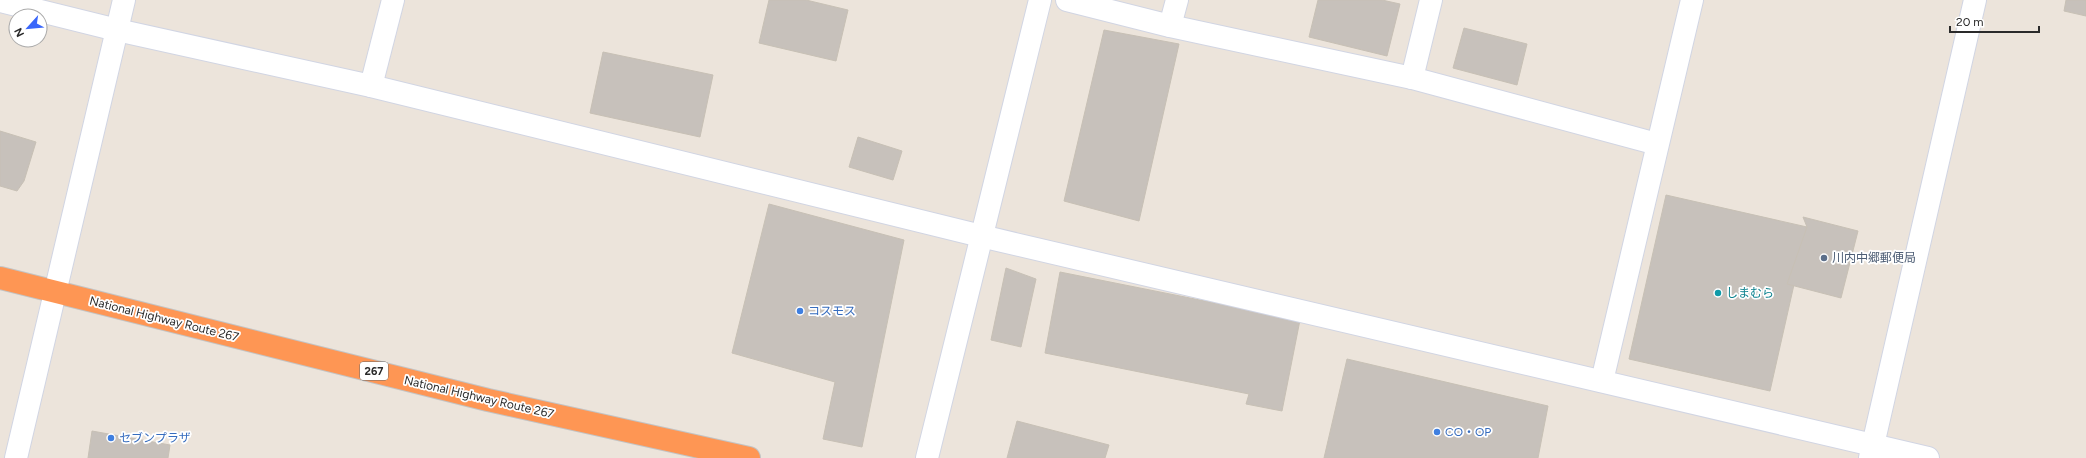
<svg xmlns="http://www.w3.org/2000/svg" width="2086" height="458" font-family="Figtree,'Noto Sans JP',sans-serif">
  <rect width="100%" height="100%" fill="#ece4db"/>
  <g fill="#c7c1bb" stroke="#c7c0b5">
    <polygon points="769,0 806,0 848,10 836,61 759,43"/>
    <polygon points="1318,0 1382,0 1400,4 1387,56 1309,37"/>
    <polygon points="2066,0 2086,0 2086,16 2064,11"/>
    <polygon points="1464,28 1527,44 1517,85 1453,68"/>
    <polygon points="1104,30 1179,44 1139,221 1064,201"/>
    <polygon points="603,52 713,75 700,137 590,113"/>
    <polygon points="0,131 36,142 24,181 17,191 0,186"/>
    <polygon points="858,137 902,151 893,180 849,167"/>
    <polygon points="1666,195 1807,227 1770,391 1629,359"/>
    <polygon points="769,204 904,240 862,447 823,439 835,382 732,353"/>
    <polygon points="1803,217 1858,231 1841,298 1787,284 1807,227"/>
    <polygon points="1006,268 1036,279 1021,347 991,340"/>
    <polygon points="1060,272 1300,320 1282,411 1246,404 1249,394 1045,353"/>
    <polygon points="1347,359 1548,406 1538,458 1324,458"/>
    <polygon points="1017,421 1109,445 1105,458 1007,458"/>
    <polygon points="92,431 170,445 168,458 88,458"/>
  </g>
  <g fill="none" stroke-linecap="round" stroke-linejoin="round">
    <defs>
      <g id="street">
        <polyline points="1067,0 1170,26 1412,78 1657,144"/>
        <polyline points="0,1 117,30 371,86 981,236 1928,458"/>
        <polyline points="1170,26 1177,0"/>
        <polyline points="1412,78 1431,0"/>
        <polyline points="371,86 393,0"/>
        <polyline points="1602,381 1692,0"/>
        <polyline points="927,458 1040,0"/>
      </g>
      <g id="secondary">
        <polyline points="16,458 124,0"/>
        <polyline points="1870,458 1975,0"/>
      </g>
      <polyline id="highway" points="0,278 488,400 749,458"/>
    </defs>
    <use href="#street" stroke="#d1d5e3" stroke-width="24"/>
    <use href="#secondary" stroke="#d1d5e3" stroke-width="24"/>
    <use href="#highway" stroke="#c3c3c3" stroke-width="24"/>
    <use href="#street" stroke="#fff" stroke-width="22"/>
    <use href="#secondary" stroke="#fff" stroke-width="22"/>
    <use href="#highway" stroke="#fe9654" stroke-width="22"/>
  </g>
  <circle fill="#5c6f8a" stroke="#fff" stroke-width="1.5" cx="1824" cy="258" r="4"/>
  <circle fill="#0f9aa8" stroke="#fff" stroke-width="1.5" cx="1718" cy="293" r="4"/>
  <g fill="#3f7fe0" stroke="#fff" stroke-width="1.5">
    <circle cx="800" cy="311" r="4"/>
    <circle cx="1437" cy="432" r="4"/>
    <circle cx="111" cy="438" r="4"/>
  </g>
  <g text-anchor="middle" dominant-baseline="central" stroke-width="3.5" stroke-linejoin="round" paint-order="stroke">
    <rect fill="#fff" stroke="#6a6a6a" stroke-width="1" x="360" y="362" width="28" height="18" rx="3"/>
    <g font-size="11" font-weight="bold" fill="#2a2a2a">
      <text x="374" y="371">267</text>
    </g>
    <g font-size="12" fill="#4e5e75" stroke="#fff" text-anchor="start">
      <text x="1832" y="258">川内中郷郵便局</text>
    </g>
    <g font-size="12" fill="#0d838f" stroke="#fff" text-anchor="start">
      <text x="1726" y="293">しまむら</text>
    </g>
    <g font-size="12" fill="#366cbe" stroke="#fff" text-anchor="start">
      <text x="808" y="311">コスモス</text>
      <text x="1445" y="432">CO・OP</text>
      <text x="119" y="438">セブンプラザ</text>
    </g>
    <g font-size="12" fill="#2a2a2a" stroke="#fff">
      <text transform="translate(164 319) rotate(14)">National Highway Route 267</text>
      <text transform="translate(479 397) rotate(13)">National Highway Route 267</text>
    </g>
  </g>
  <g transform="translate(28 28) rotate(243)"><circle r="19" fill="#ffffff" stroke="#aaaaaa"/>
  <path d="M0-3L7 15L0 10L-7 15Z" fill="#3a67fa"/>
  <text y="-6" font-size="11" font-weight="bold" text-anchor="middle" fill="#2a2a2a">N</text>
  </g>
  <path d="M1950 26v6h89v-6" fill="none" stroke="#2a2a2a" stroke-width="2"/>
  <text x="1956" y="26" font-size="12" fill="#2a2a2a" stroke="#ffffff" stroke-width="3" paint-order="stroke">20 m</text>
</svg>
